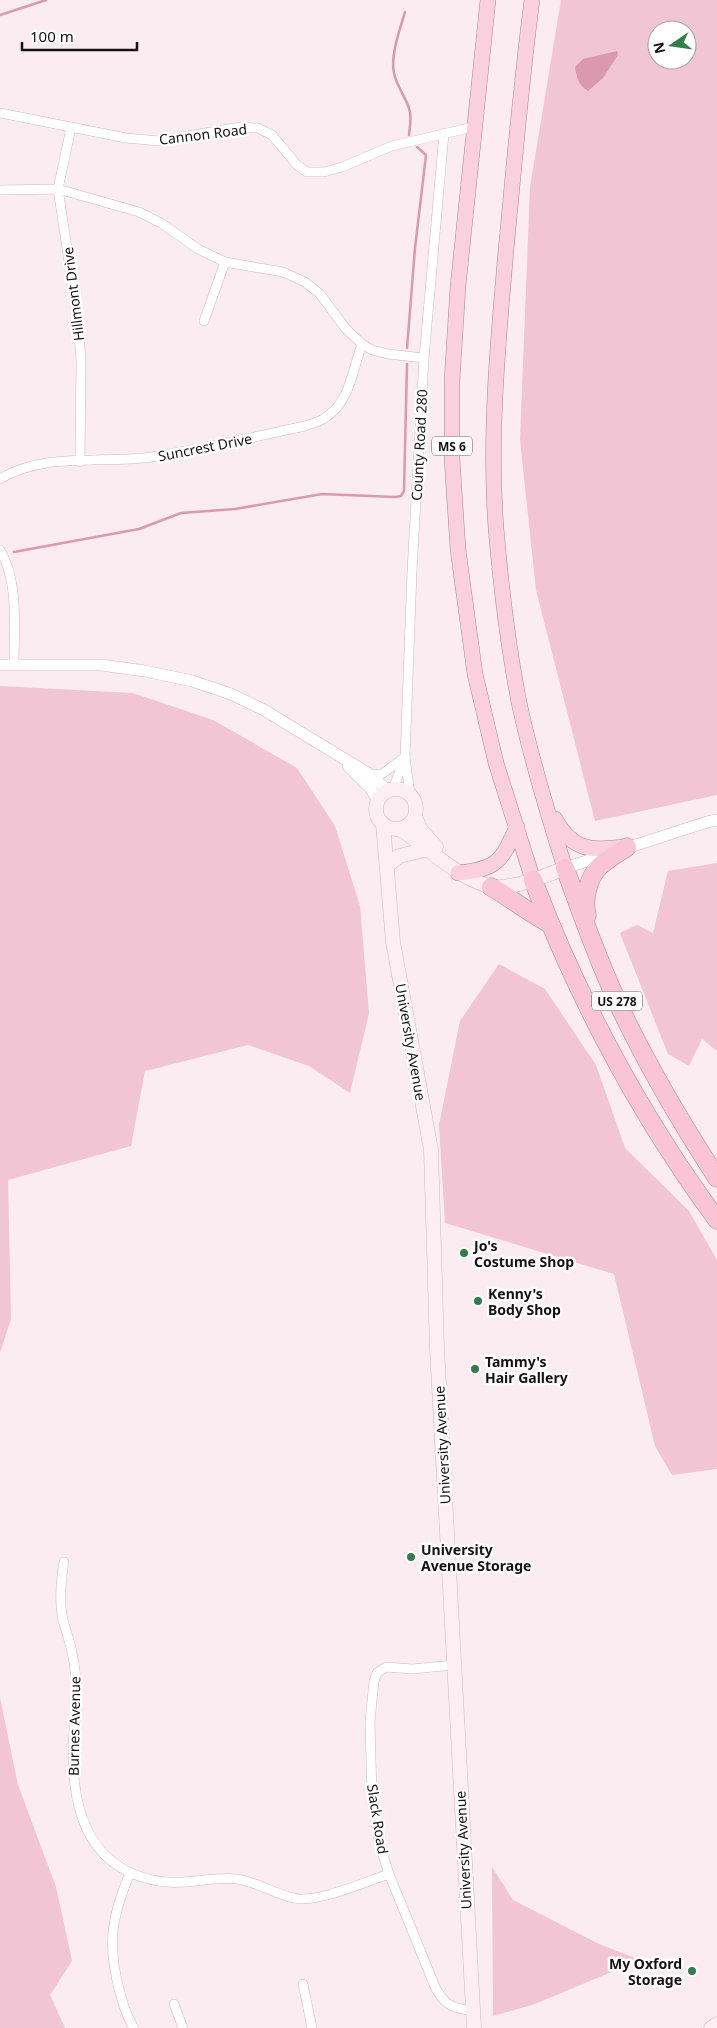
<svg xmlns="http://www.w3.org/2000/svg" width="717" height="2028" font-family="'Noto Sans',sans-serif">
  <rect width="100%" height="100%" fill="#faecf0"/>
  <g fill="#f1c5d4" fill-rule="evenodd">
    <path d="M561 0H717V795L595 821 536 590 520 440 530 187ZM657 30H687V60H657Z"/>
    <polygon points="0,686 133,693 213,720 297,768 335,826 360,906 369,1013 350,1093 309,1066 248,1045 145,1071 131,1146 8,1180 11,1319 0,1353"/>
    <polygon points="717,863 717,1051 702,1039 689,1066 668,1054 620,933 637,925 653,933 668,871"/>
    <polygon points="499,964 545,989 596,1065 625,1148 689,1211 717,1260 717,1469 672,1475 655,1446 614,1274 445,1223 439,1125 460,1021"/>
    <polygon points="0,1698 18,1785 56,1887 72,1961 50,1995 65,2028 0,2028"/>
    <polygon points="492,1867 513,1900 599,1944 640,1960 535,2004 493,2016"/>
  </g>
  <path fill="#db99b0" d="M617 51 618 55 603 78 588 91C578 85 577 78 575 67L583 59Z"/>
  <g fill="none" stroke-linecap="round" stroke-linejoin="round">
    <g stroke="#db99b0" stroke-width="2.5">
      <path d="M405 12C400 29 390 56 394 73 397 87 405 96 409 108 412 117 410 126 409 135"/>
      <polyline points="0,15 46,0"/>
      <polyline points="407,348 415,248 426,155 417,147"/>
      <polyline points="14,552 139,529 181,513 235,509 322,494 395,497 401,496 404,491 407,364"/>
    </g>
    <defs>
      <g id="minor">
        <polyline points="0,113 126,138 159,141 240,127 258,128 272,135 297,165 307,172 324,172 342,167 392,146 473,127"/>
        <polyline points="71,128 58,189 78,321 81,360 80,462"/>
        <polyline points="0,190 58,189 139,212 161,223 198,249 225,262 283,272 305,282 320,294 346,329 362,344 372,350 388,354 424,358"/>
        <polyline points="204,321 225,262"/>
        <path d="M0 479C44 452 102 464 152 457 203 449 254 437 305 426 311 424 318 422 323 419 350 404 352 371 362 344"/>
        <path d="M0 550C19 581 14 629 14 664"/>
        <polyline points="371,775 382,774 405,757"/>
        <polyline points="393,789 404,760"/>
        <polyline points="410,794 405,757 412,571 424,358 444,133"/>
        <path d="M64 1562C61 1580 59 1597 62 1615 63 1622 66 1630 68 1637 74 1655 76 1674 77 1693 77 1712 73 1731 73 1749 72 1811 89 1869 158 1881 184 1886 211 1876 237 1879 257 1882 275 1894 294 1898 316 1904 367 1881 389 1874"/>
        <path d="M454 1665 412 1669 386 1667 377 1673 374 1681 370 1721 372 1798 379 1842 389 1874 436 1989C447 2007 453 2008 473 2011"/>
        <path d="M130 1873C112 1916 107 1943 119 1989 123 2004 126 2015 134 2028"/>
        <polyline points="303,1984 312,2028"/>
        <polyline points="174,2004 183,2028"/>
      </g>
      <g id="tertiary">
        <polyline points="0,665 101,665 145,671 192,681 231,694 264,710 371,775 388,791"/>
        <polyline points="348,766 370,788 378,800"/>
        <polyline points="565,868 707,822 717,820"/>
      </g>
      <g id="secondary">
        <circle cx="396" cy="809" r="20"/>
        <polyline points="415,817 421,830 436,847"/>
        <polyline points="383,824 393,942 431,1150 437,1349 474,2028"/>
        <path d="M400 829C427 846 469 890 502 887 523 885 545 876 565 868"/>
        <polyline points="387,866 399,856 428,849"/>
        <polyline points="711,2028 717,2024"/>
      </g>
      <g id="trunk">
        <polyline points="488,0 458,286 452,381 452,458 458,550 475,674 496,763 533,880"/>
        <path d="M532 0C521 83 514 167 506 250 498 342 489 436 496 528 501 587 508 648 520 707 532 761 548 815 565 868"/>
        <path d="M555 819C574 853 592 850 627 847"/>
        <path d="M458 873C497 869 501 862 517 827"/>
      </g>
      <g id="motorway">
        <path d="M565 868C581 913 597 957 616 999 645 1062 680 1121 717 1178"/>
        <path d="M533 880C579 1001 640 1115 717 1220"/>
        <path d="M491 887C511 898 529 913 550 924"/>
        <path d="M587 915C583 900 588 877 600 866 608 859 618 853 627 847"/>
      </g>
    </defs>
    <use href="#minor" stroke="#c8bbbf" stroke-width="10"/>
    <use href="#tertiary" stroke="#c8bbbf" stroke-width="12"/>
    <use href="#secondary" stroke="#c8bbbf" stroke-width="15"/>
    <use href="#trunk" stroke="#aa8692" stroke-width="16"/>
    <use href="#motorway" stroke="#aa8692" stroke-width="19"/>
    <use href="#minor" stroke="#fff" stroke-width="9"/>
    <use href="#tertiary" stroke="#fff" stroke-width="11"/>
    <use href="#secondary" stroke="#fdeef3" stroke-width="14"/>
    <use href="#trunk" stroke="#fad0de" stroke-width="15"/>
    <use href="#motorway" stroke="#f9c5d6" stroke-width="18"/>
  </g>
  <g fill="#327d4b" stroke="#fff" stroke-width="2">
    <circle cx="464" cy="1253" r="5"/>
    <circle cx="478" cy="1301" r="5"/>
    <circle cx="475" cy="1369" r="5"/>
    <circle cx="411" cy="1557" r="5"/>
    <circle cx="692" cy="1971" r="5"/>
  </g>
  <g text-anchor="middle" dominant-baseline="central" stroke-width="5" stroke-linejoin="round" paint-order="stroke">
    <g fill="#fff" stroke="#5c585a" stroke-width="1">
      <rect x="432" y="436.5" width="40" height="19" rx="4"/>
      <rect x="592" y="991.5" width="50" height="19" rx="4"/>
    </g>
    <g font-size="12" font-weight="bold" fill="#161113">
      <text x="452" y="446">MS 6</text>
      <text x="617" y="1001">US 278</text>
    </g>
    <g font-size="14" fill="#161113" stroke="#fff">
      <text transform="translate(203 134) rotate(-7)">Cannon Road</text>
      <text transform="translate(73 294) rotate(-97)">Hillmont Drive</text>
      <text transform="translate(419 445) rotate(-87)">County Road 280</text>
      <text transform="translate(205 447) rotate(-11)">Suncrest Drive</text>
      <text transform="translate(411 1042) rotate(80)">University Avenue</text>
      <text transform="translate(442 1445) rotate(-93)">University Avenue</text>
      <text transform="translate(74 1726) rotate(-89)">Burnes Avenue</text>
      <text transform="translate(378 1819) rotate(81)">Slack Road</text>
      <text transform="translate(463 1850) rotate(-93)">University Avenue</text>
    </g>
    <g font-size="14" font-weight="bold" fill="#161113" stroke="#fff" text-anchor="start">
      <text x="474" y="1245">Jo's<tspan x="474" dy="16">Costume Shop</tspan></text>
      <text x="488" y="1293">Kenny's<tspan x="488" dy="16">Body Shop</tspan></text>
      <text x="485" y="1361">Tammy's<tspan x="485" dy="16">Hair Gallery</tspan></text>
      <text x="421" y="1549">University<tspan x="421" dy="16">Avenue Storage</tspan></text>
      <text x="682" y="1963" text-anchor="end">My Oxford<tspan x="682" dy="16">Storage</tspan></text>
    </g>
  </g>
  <g transform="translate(672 45) rotate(257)"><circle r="24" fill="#ffffff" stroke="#a2a0a1"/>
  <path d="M0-4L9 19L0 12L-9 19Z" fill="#327d4b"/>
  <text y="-8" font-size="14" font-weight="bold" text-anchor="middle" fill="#161113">N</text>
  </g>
  <path d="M22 42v8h115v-8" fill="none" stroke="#161113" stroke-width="2.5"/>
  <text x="30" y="42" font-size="15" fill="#161113" stroke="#ffffff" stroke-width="4" paint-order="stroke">100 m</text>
</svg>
